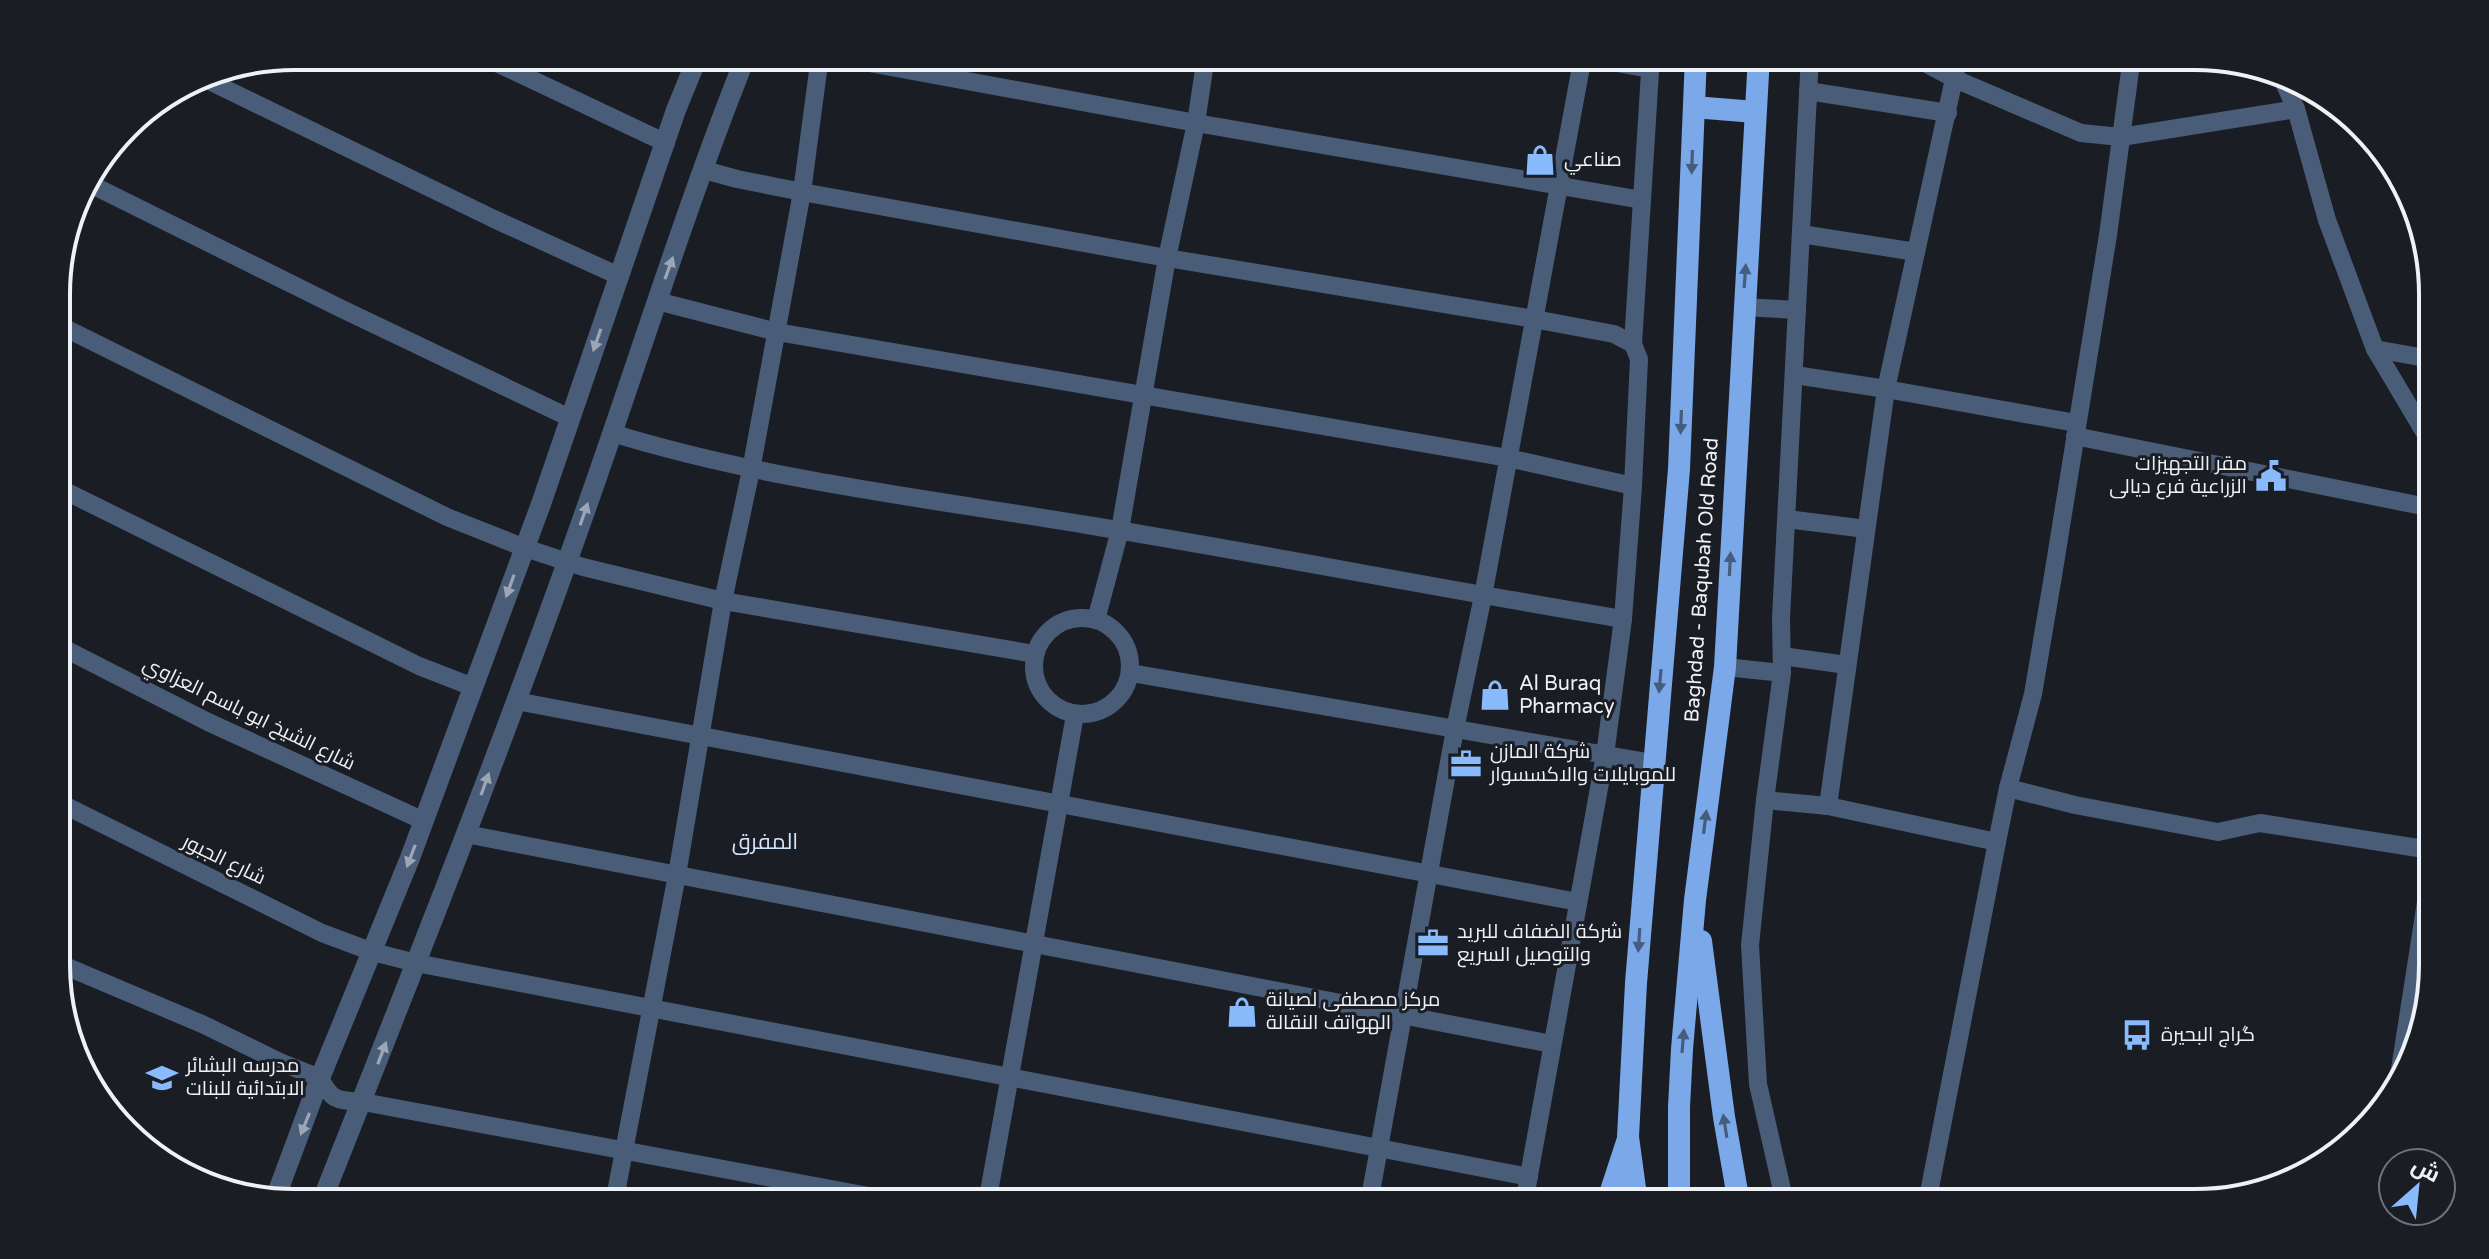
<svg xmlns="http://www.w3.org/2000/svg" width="2489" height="1259" font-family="'Varela Round',Cairo,sans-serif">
  <rect width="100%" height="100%" fill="#1a1e24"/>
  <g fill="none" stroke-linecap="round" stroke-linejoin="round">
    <g stroke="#495d78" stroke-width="18">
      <polyline points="482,56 666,143"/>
      <polyline points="831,56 1196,123 1642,200"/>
      <polyline points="1579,56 1650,69"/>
      <polyline points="1810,56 1781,618 1782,673 1765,800 1828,806"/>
      <polyline points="1912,56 1955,79 2081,133 2121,137 2296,109"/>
      <polyline points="1959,56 1886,389 1828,806 1997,842"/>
      <polyline points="199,76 494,219 619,276"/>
      <polyline points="2281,76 2296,109 2327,220 2375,349 2432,445"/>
      <polyline points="1808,91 1948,113"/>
      <polyline points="704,170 737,179 802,192 1167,258 1534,319 1614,334 1633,344"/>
      <polyline points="86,182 342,309 570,418"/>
      <polyline points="1801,234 1916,252"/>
      <polyline points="657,301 777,332 1508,458 1633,486"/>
      <polyline points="1743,307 1797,310"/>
      <polyline points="57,324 447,517 525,548 583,567 723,601 1035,654"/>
      <polyline points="2375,349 2431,359"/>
      <polyline points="1795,375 1886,389 2076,423"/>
      <path d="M612 433C768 481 932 499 1093 526 1270 555 1446 590 1623 619"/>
      <polyline points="2075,436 2432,508"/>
      <polyline points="57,487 419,666 473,687"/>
      <polyline points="1787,519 1866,529"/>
      <circle cx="1082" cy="666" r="48"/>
      <polyline points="1096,620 1120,530 1167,258 1196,123 1206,56"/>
      <polyline points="57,645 208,722 424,821"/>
      <polyline points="1782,656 1847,665"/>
      <polyline points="1725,667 1782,673"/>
      <polyline points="1131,673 1653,763"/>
      <polyline points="516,701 1578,902"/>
      <polyline points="2008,788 2075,805 2218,832 2260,823 2418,848 2425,848 2433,843"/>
      <polyline points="1765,800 1750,945 1758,1084 1785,1203"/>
      <polyline points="58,802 322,933 373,952 416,963 1529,1177"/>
      <polyline points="466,834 1552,1044"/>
      <path d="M58 963 202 1024 280 1062 320 1078C332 1102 338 1100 363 1102L906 1203"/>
      <polyline points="2398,1082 2433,857"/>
      <polyline points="614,1203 677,875 723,601 751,470 802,192 820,56"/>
      <polyline points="987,1203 1075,715"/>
      <polyline points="1369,1203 1455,729 1483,596 1583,56"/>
      <polyline points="1524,1203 1605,755 1623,619 1633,486 1639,359 1633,344 1651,56"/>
      <polyline points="1927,1203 1997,842 2008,788 2033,694 2052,582 2108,235 2132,56"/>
    </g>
    <g stroke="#495d78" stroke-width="20">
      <polyline points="275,1199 320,1078 410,858 541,504 676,110 698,56"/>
      <path d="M321 1203C411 976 501 750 582 520 637 366 685 208 746 56"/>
    </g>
    <g stroke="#7aa8e8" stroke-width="22">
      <polyline points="1694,107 1755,112"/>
      <polyline points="1701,941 1724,1117 1739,1203"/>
      <polyline points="1607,1203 1627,1142"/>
      <polyline points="1637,1203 1628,1137 1636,983 1679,469 1696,56"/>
      <polyline points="1679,1203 1679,1107 1682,1049 1695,900 1725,667 1759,56"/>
    </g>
  </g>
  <defs><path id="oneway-solid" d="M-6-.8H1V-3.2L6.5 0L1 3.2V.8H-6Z" transform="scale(2)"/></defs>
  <g fill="#455c7c">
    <use href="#oneway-solid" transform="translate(1692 162) rotate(92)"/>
    <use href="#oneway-solid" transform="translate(1745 276) rotate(-86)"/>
    <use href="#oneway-solid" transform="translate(1681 422) rotate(92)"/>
    <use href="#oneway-solid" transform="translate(1730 564) rotate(-87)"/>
    <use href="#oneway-solid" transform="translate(1660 681) rotate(95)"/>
    <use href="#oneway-solid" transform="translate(1705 822) rotate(-83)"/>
    <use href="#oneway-solid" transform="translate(1639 940) rotate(94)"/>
    <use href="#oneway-solid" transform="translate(1683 1041) rotate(-85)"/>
    <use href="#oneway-solid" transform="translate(1725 1126) rotate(-99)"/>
  </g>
  <g fill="#9ca7b6">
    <use href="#oneway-solid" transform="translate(669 268) rotate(-70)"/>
    <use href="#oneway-solid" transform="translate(597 340) rotate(109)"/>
    <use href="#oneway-solid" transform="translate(584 514) rotate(-71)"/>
    <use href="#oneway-solid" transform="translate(510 586) rotate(110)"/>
    <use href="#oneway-solid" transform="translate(485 784) rotate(-70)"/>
    <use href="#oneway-solid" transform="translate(411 856) rotate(111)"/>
    <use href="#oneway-solid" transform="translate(382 1053) rotate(-69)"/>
    <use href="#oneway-solid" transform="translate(305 1124) rotate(112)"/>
  </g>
  <defs>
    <symbol id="shop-bare" viewBox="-9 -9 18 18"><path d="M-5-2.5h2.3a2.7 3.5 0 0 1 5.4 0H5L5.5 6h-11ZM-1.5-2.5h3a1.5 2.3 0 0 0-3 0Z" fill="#89bafc" stroke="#1a1e24" stroke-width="2.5" paint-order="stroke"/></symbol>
    <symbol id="civic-bare" viewBox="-9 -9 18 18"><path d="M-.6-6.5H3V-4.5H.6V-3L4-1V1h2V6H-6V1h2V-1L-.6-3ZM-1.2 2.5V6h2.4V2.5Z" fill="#89bafc" stroke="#1a1e24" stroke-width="2.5" paint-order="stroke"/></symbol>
    <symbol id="office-bare" viewBox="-9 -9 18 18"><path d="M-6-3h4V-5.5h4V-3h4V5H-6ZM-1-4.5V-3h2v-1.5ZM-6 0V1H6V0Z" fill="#89bafc" stroke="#1a1e24" stroke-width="2.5" paint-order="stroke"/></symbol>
    <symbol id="bus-bare" viewBox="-9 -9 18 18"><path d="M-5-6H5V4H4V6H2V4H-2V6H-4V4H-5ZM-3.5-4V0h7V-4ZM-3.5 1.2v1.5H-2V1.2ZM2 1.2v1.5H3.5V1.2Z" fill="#89bafc" stroke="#1a1e24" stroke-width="2.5" paint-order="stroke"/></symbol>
    <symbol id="school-bare" viewBox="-9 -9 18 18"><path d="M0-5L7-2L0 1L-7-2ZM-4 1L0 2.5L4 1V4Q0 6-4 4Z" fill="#89bafc" stroke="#1a1e24" stroke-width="2.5" paint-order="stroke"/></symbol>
  </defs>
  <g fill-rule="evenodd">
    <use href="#shop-bare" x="1518" y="138" width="44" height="44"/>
    <use href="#civic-bare" x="2249" y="454" width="44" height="44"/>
    <use href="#shop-bare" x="1473" y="673" width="44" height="44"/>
    <use href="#office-bare" x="1444" y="742" width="44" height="44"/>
    <use href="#office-bare" x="1411" y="921" width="44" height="44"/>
    <use href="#shop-bare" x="1220" y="990" width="44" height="44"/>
    <use href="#bus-bare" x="2115" y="1013" width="44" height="44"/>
    <use href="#school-bare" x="140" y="1056" width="44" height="44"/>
  </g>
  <g text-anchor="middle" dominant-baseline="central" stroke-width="6" stroke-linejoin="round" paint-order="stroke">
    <g font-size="20" fill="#eef1f5" stroke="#1a1e24" text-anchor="start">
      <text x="1564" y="160">صناعي</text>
      <text x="2247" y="464" text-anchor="end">مقر التجهيزات<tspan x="2247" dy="23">الزراعية فرع ديالى</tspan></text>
      <text x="1519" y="684">Al Buraq<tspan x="1519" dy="23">Pharmacy</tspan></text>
      <text x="1490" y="752">شركة المازن<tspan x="1490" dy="23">للموبايلات والاكسسوار</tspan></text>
      <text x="1457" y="932">شركة الضفاف للبريد<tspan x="1457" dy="23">والتوصيل السريع</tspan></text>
      <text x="1266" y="1000">مركز مصطفى لصيانة<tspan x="1266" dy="23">الهواتف النقالة</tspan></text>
      <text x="2161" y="1035">گراج البحيرة</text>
      <text x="186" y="1066">مدرسه البشائر<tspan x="186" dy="23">الابتدائية للبنات</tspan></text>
    </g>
    <g font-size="20" fill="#eef1f5" stroke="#1a1e24">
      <text transform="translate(1702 580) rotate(-86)">Baghdad - Baqubah Old Road</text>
      <text transform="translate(249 714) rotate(26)">شارع الشيخ ابو باسم العزاوي</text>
      <text transform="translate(224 860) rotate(26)">شارع الجبور</text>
    </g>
    <g font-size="22" fill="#d2e5fe" stroke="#1a1e24">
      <text x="765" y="842">المفرق</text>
    </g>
  </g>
  <path d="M0 0H2489V1259H0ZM294 70H2195A224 224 0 0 1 2419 294V965A224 224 0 0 1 2195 1189H294A224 224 0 0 1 70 965V294A224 224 0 0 1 294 70Z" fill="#1a1e24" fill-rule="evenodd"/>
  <path fill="none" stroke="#eef1f5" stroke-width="4" d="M294 70H2195A224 224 0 0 1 2419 294V965A224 224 0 0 1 2195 1189H294A224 224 0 0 1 70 965V294A224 224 0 0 1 294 70Z"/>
  <g transform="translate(2417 1187) rotate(27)"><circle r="38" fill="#1a1e24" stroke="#6f7278" stroke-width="2"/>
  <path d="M0-6L14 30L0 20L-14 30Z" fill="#89bafc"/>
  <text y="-12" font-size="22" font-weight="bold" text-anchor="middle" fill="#eef1f5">ش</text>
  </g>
</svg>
